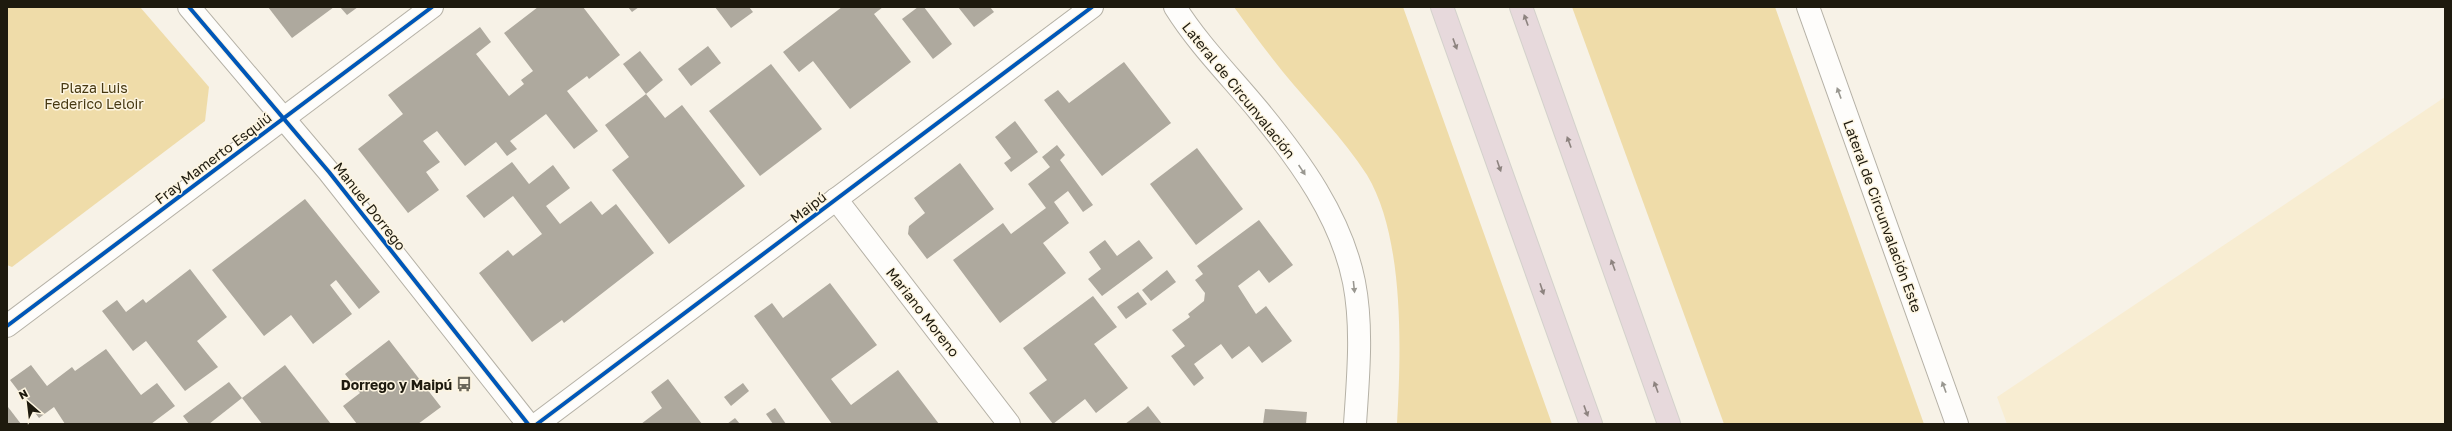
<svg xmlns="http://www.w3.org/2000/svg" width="2452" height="431" font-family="'Golos Text',sans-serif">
  <rect width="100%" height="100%" fill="#f7f2e7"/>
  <polygon fill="#f8edd2" points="2445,97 2445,424 2007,424 1997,397"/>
  <g fill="#efdca9">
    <polygon points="7,7 140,7 209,87 205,121 12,267 7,265"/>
    <path d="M1234 7H1403L1552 424H1397C1401 353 1405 238 1367 175 1343 138 1311 106 1283 72 1266 51 1250 29 1234 7Z"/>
    <polygon points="1572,7 1775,7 1924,424 1724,424"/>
  </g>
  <g fill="#aea99e">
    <polygon points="268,7 334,7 292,38"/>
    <polygon points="340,7 358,7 347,15"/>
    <polygon points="538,7 583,7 620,55 589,79 587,76 567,91 598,131 574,149 546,114 510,141 517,149 507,156 496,142 465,166 437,131 423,141 440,162 426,172 439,190 408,213 358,149 403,114 388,95 480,27 491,42 476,54 509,96 524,84 521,80 533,71 504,33"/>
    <polygon points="628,7 639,7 632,12"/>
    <polygon points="715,7 749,7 753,12 731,28"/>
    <polygon points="842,7 883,7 874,14 911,62 850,109 813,61 799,72 783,52"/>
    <polygon points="918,7 924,7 952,44 933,59 902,19"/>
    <polygon points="958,7 990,7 994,12 974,27"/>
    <polygon points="708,46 721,63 691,86 678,69"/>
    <polygon points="640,51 663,80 646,94 623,64"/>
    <polygon points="1124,62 1171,123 1102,176 1044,100 1058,90 1069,103"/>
    <polygon points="771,64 822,129 760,176 709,111"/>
    <polygon points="646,94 665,118 682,105 745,186 669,244 612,170 629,157 605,125"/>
    <polygon points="1015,121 1038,152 1011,172 1004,163 1011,158 995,137"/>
    <polygon points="1057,145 1065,155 1060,160 1093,205 1083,212 1068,191 1054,202 1069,223 1043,243 1066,273 1000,323 953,260 1003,223 1011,234 1046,208 1028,184 1050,167 1042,157"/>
    <polygon points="1197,148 1243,209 1196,245 1150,184"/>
    <polygon points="512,162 529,184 553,165 570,188 546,206 560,224 591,201 602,215 616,204 654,253 564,323 562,320 532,342 479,273 508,250 513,256 542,234 513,196 484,218 466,196"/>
    <polygon points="960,163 994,209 927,259 908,234 909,226 925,213 914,198"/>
    <polygon points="305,199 380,292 359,309 336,280 330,285 352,314 313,344 291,315 264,336 212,270"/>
    <polygon points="1259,220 1293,265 1269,283 1259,270 1238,286 1256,314 1266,306 1292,341 1262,363 1249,346 1232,359 1221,344 1194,364 1204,378 1194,386 1171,356 1185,346 1172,330 1190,317 1188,314 1204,301 1205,293 1195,280 1203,274 1197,266"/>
    <polygon points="1105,240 1117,256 1139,240 1153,258 1102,296 1088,279 1101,269 1089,252"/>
    <polygon points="190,269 227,317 197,341 218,367 185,391 146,341 133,351 102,311 117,300 126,312 143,299 146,303"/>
    <polygon points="1167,270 1176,282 1151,301 1142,290"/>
    <polygon points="830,283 877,345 831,379 851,405 898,370 939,424 832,424 754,316 772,303 783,318"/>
    <polygon points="1138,292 1147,304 1126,319 1117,307"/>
    <polygon points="1093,296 1117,327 1094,344 1128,388 1096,413 1085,399 1053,424 1029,393 1047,380 1023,348"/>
    <polygon points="389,340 441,407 418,424 357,424 343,406 360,393 345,374"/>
    <polygon points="106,349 141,395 157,383 175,406 151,424 65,424 54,407 39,418 10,380 31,365 47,386 72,367 75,371"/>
    <polygon points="285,365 331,424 262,424 242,398"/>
    <polygon points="668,379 702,424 641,424 662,408 651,392"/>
    <polygon points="229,382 242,398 209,424 189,424 183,416"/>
    <polygon points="743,383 749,391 731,406 724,397"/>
    <polygon points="1148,406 1162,424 1125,424 1145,409"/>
    <polygon points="8,407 21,424 7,424"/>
    <polygon points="775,408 786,424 773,424 766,414"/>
    <polygon points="1265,409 1307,412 1306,424 1263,424"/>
    <polygon points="735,418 740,424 727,424"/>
  </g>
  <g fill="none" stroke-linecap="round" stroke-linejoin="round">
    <defs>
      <g id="minor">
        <polyline points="189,7 329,172 528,424"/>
        <polyline points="836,199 1009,424"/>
        <polyline points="7,326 432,7"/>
        <polyline points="537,424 1092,7"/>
      </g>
      <g id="tertiary">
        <path d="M1175 7C1198 44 1231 77 1259 111 1300 161 1341 217 1354 282 1363 328 1358 378 1355 424"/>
        <polyline points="1808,7 1957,424"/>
      </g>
      <g id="motorway">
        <polyline points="1442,7 1591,424"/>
        <polyline points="1521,7 1669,424"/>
      </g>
    </defs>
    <use href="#minor" stroke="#b5b1a6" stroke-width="24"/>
    <use href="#tertiary" stroke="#b5b1a6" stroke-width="24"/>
    <use href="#motorway" stroke="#d3d1cb" stroke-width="24"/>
    <use href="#minor" stroke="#fefdfb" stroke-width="22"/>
    <use href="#tertiary" stroke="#fefdfb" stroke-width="22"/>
    <use href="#motorway" stroke="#e7d9dc" stroke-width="22"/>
    <defs>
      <g id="cycleway">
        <polyline points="189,7 329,172 528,424"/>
        <polyline points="7,326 432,7"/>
        <polyline points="537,424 1092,7"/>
      </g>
    </defs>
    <use href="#cycleway" stroke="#fdf5e1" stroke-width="6"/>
    <use href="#cycleway" stroke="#0057b8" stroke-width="4"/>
  </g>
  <defs><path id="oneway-solid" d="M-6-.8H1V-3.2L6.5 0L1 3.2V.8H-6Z"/></defs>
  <g fill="#8d837f">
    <use href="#oneway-solid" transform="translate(1526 20) rotate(-110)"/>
    <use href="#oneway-solid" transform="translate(1455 44) rotate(70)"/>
    <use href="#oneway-solid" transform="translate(1569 142) rotate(-110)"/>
    <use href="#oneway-solid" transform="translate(1499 166) rotate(71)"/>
    <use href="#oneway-solid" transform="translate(1613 265) rotate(-110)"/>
    <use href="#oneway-solid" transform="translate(1542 289) rotate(71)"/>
    <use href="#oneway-solid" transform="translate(1656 387) rotate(-110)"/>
    <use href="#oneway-solid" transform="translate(1586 411) rotate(70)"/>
  </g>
  <g fill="#999790">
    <use href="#oneway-solid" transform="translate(1839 93) rotate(-110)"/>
    <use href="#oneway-solid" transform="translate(1302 170) rotate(56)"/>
    <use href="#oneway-solid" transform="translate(1354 287) rotate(84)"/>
    <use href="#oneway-solid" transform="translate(1944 387) rotate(-110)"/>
  </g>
  <defs>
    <symbol id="bus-bare" viewBox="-9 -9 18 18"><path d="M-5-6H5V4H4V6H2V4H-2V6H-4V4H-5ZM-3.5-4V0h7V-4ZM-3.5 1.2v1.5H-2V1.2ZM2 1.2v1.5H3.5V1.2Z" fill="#6a665a" stroke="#fdf5e1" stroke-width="2.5" paint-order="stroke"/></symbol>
  </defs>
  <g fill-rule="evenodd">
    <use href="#bus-bare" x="453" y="373" width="22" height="22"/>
  </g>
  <g text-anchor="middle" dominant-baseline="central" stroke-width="3" stroke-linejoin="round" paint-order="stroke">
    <g font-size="14" fill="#463811" stroke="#fdf5e1">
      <text x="94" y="87">Plaza Luis<tspan x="94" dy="16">Federico Leloir</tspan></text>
    </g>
    <g font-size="14" fill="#1e1a0e" stroke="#fdf5e1">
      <text transform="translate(1239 90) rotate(51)">Lateral de Circunvalación</text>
      <text transform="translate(213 158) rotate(-37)">Fray Mamerto Esquiú</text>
      <text transform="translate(370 206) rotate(52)">Manuel Dorrego</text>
      <text transform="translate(808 207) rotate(-37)">Maipú</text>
      <text transform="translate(1883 216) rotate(70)">Lateral de Circunvalación Este</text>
      <text transform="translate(923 312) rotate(52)">Mariano Moreno</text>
    </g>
    <g font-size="14" font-weight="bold" fill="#1e1a0e" stroke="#fdf5e1" text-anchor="end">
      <text x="452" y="384">Dorrego y Maipú</text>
    </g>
  </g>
  <rect width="2452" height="431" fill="none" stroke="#1e1a0e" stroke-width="16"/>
  <g transform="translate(28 403) rotate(332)" stroke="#fdf5e1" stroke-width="3" paint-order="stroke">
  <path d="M0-3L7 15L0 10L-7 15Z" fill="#1e1a0e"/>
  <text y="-6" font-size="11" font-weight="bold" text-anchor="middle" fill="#1e1a0e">N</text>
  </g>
</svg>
